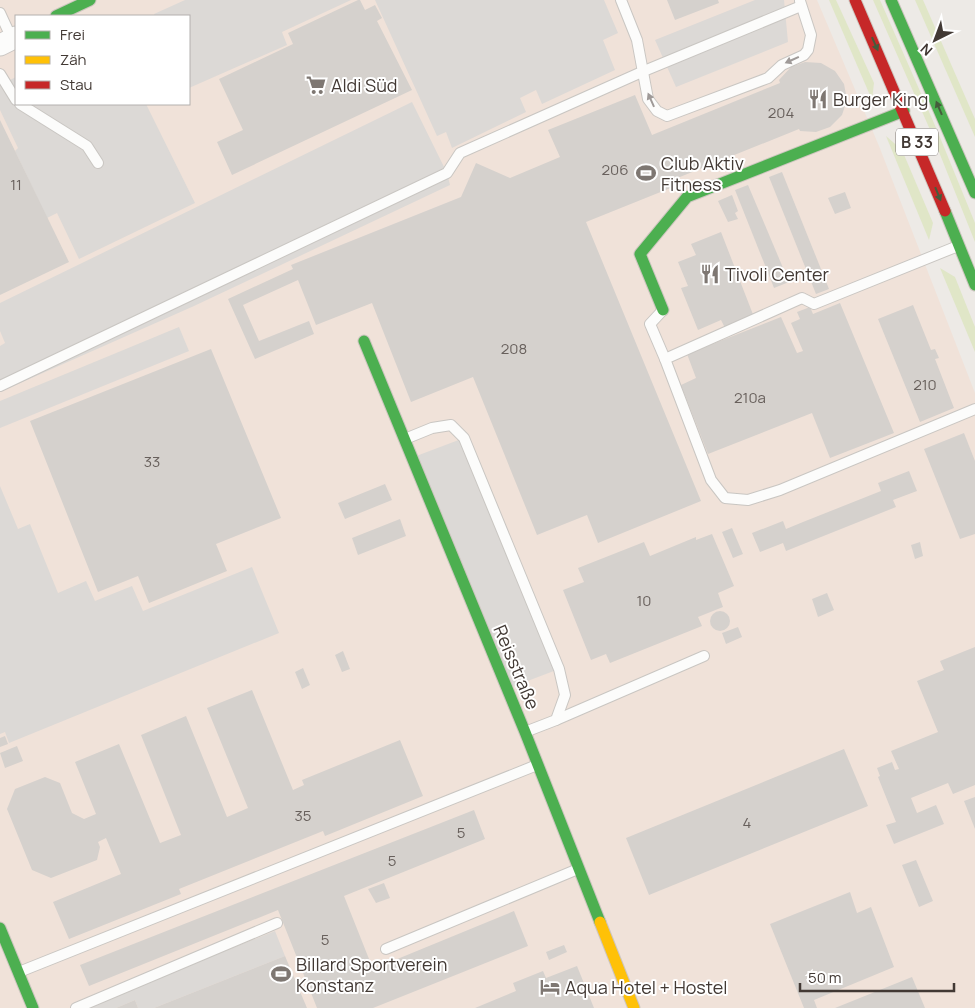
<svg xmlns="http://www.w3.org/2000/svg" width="975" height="1008" font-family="Manrope,sans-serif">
  <rect width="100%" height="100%" fill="#edeae6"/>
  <path fill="#f0e2d9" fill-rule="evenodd" d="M0 0H817L879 146 975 393V1008H0ZM16 16H189V104H16Z"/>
  <g fill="#e0e6c7">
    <polygon points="829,0 836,0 874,83 872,100"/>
    <polygon points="873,0 880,0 937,130 975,223 975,242 931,132"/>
    <polygon points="915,0 923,0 975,119 975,137"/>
    <polygon points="886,136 902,150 933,223 929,240"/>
    <polygon points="940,268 955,277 975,327 975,352"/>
  </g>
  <g fill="#dcd9d6">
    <polygon points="185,0 351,0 282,32 287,45 189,88 189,16 155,16 154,14"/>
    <polygon points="375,0 604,0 618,33 603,40 615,70 542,104 536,90 520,98 526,112 452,148 446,132 437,136"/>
    <polygon points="755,0 784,0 788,42 676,87 655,40"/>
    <polygon points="16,77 16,104 146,104 195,203 79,259 57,213 47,218 15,151 18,148 0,110 0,85"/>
    <polygon points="412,102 447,173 450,185 194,306 0,392 0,346 5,343 0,331 0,303"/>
    <polygon points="179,327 189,351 0,428 0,401"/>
    <polygon points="464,438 559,669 507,689 411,458"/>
    <polygon points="0,486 18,529 30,524 58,593 86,581 95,601 132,586 143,611 252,567 279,633 9,743 5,732 0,734"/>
    <polygon points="275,931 285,956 154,1008 138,1008 135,1000 116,1008 83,1008"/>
  </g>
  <g fill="#d5d1cd">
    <polygon points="358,0 360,0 365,10 375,5 382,18 377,21 412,90 232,175 217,142 243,130 219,79 293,44 288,33"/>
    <polygon points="667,0 718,0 719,3 675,20"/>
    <polygon points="805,62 821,63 835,71 844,84 847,100 842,115 830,127 816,132 800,131 799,129 670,181 673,187 586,222 701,501 598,543 587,515 537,535 473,377 411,402 372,303 316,325 298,280 243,305 259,341 309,321 314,334 255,359 228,299 293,269 291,265 461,197 476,163 510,178 560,157 548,130 635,95 652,135 780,83 779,80 791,67"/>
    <polygon points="0,120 69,262 0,295"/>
    <polygon points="782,172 829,289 816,294 769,177"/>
    <polygon points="748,185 789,282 774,288 735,190"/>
    <polygon points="845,192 851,208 835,214 828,198"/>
    <polygon points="732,195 738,211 735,213 738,219 728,222 718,201"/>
    <polygon points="721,232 754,317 725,328 721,320 698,330 681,288 688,286 678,262 696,255 691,244"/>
    <polygon points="840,303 894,433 830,458 812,413 708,454 681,385 696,378 687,354 781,317 797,353 803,351 791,323 800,319 797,312 810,307 813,314"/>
    <polygon points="913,305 931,350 935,349 939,358 935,359 954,408 920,422 878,319"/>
    <polygon points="211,349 281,518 216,544 227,571 149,603 138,576 98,592 30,421"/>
    <polygon points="964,433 975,461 975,534 960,539 924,449"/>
    <polygon points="909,471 917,491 893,500 896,507 786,551 783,543 760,552 752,533 783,521 786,529 803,522 881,491 878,483"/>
    <polygon points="385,484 392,500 345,519 338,503"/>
    <polygon points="400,519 406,536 358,555 352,538"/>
    <polygon points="732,528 743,554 733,558 722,532"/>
    <polygon points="712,534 734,586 718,593 723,607 698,617 702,626 610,663 606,654 591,660 563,590 584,582 578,568 644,542 650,556 696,537 696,540"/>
    <polygon points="920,542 923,556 915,559 911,545"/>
    <polygon points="827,593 834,610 818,617 812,599"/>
    <circle cx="720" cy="621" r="10"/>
    <polygon points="738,627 742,637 726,644 722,633"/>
    <polygon points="975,647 975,785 953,794 948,783 911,798 917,813 936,805 944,824 894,844 886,825 896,822 878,777 880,776 877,768 892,762 895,770 899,769 891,751 938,732 917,681 944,670 940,661"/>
    <polygon points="343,651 350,669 342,672 335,655"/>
    <polygon points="303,668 310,685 302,689 295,672"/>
    <polygon points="252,690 293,790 304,785 302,780 400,740 423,796 325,836 323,831 179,889 181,894 69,939 53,902 121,874 106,838 98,842 100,847 97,860 51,878 32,870 7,809 15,789 45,777 60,783 72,813 84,819 96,814 75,762 119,744 160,843 181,835 141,735 186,716 227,817 248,808 207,708"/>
    <polygon points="5,736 8,744 0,747 0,738"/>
    <polygon points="17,746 23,761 5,768 0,753"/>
    <polygon points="844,749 868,806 649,895 626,838"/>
    <polygon points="975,797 975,829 964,801"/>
    <polygon points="474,810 485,839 344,896 373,969 514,911 528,946 373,1008 317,1008 278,910 89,986 80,965"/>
    <polygon points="916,860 933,901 919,907 902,865"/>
    <polygon points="384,883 390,898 376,903 368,889"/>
    <polygon points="850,892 857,913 871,907 894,967 814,1000 817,1008 804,1008 770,924"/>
    <polygon points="564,945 567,952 549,960 546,952"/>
    <polygon points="285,956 307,1008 154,1008"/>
    <polygon points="577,966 594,1008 475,1008 516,991 513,983 543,971 546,978"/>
    <polygon points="912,977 925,1008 835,1008"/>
    <polygon points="135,1000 138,1008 116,1008"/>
  </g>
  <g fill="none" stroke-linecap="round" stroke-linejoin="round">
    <defs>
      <g id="lane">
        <polyline points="621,0 637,40 648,99 657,111 667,116 768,78 782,65 804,55 808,50 811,35 800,1"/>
        <polyline points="0,13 12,39"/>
        <polyline points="0,74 16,100"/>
        <polyline points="20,104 87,146 98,163"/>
        <polyline points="958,246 814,304 802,298 665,359 711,480 725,498 748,500 780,490 975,409"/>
        <polyline points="663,310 650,324 665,359"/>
        <polyline points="0,386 447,173 460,153 644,71 801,6"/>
        <polyline points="405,439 432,428 451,425 464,438 559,669 565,695 556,720 525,732"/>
        <polyline points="556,720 704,656"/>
        <polyline points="386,949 578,869"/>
        <polyline points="19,972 537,765"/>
        <polyline points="76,1008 277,923"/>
      </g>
      <polyline id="street" points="0,45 16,37"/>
      <g id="fast">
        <polyline points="891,0 975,193"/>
        <polyline points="56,16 90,0"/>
        <polyline points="945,211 975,285"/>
        <polyline points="663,310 640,254 687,197 904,111"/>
        <polyline points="364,341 525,732 600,922"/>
        <polyline points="0,928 33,1008"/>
      </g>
      <polyline id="slow" points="600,922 634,1008"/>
      <polyline id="jam" points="855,0 945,211"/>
    </defs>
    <use href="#lane" stroke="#c9c6c2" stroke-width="12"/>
    <use href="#street" stroke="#c9c6c2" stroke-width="23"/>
    <use href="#fast" stroke="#cdc6bf" stroke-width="13"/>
    <use href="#slow" stroke="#cdc6bf" stroke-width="13"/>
    <use href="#jam" stroke="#cdc6bf" stroke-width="13"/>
    <use href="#lane" stroke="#fcfcfb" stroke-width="10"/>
    <use href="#street" stroke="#fcfcfb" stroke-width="21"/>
    <use href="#fast" stroke="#4caf50" stroke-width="11"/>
    <use href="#slow" stroke="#ffc107" stroke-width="11"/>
    <use href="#jam" stroke="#c62828" stroke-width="11"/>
  </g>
  <defs><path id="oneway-solid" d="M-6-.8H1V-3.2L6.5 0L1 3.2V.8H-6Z" transform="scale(1.25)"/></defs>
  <g fill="#455c3c">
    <use href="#oneway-solid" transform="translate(875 44) rotate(66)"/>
    <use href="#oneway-solid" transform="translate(939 108) rotate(-113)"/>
    <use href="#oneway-solid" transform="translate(938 194) rotate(68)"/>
  </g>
  <g fill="#9f9a98">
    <use href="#oneway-solid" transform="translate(792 60) rotate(156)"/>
    <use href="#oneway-solid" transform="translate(651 100) rotate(-114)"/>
  </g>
  <defs>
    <symbol id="supermarket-bare" viewBox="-9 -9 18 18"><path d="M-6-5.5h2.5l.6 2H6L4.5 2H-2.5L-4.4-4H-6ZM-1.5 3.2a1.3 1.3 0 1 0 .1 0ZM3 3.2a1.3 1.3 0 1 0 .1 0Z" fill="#7e7772" stroke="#fff" stroke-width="2.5" paint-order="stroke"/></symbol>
    <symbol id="restaurant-bare" viewBox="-9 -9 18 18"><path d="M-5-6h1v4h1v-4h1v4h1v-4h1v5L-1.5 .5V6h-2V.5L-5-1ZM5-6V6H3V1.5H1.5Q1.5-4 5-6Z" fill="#7e7772" stroke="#fff" stroke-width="2.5" paint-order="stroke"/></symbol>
    <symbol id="stadium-bare" viewBox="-9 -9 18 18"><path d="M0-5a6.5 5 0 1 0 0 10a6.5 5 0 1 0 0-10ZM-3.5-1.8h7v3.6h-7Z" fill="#7e7772" stroke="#fff" stroke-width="2.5" paint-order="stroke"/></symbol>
    <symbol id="hotel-bare" viewBox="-9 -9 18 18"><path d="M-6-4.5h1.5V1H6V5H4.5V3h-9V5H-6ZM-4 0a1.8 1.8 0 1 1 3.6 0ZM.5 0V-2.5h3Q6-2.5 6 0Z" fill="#7e7772" stroke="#fff" stroke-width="2.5" paint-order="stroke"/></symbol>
  </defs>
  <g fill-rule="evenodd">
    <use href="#supermarket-bare" x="302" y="71" width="28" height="28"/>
    <use href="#restaurant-bare" x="804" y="85" width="28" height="28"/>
    <use href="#stadium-bare" x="632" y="159" width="28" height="28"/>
    <use href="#restaurant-bare" x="696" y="260" width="28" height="28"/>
    <use href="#stadium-bare" x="267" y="960" width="28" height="28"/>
    <use href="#hotel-bare" x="536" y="973" width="28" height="28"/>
  </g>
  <g text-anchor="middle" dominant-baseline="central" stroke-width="4" stroke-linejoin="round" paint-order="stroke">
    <g font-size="15" fill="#68605c">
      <text x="781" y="112">204</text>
      <text x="615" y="169">206</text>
      <text x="16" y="184">11</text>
      <text x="514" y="348">208</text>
      <text x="925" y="384">210</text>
      <text x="750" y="397">210a</text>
      <text x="152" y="461">33</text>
      <text x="644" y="600">10</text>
      <text x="303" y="815">35</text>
      <text x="747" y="822">4</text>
      <text x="461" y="832">5</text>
      <text x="392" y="860">5</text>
      <text x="325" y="939">5</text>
    </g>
    <rect fill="#fff" stroke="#7b7471" stroke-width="1" x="896" y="128.5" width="42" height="27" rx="4"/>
    <g font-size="16" font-weight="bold" fill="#423934">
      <text x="917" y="142">B 33</text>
    </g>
    <g font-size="18" fill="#423934" stroke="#fff" text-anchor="start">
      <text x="331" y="85">Aldi Süd</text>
      <text x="833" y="99">Burger King</text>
      <text x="661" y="163">Club Aktiv<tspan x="661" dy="21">Fitness</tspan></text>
      <text x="725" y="274">Tivoli Center</text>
      <text x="296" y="964">Billard Sportverein<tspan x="296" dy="21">Konstanz</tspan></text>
      <text x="565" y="987">Aqua Hotel + Hostel</text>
    </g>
    <g font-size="18" fill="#423934" stroke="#fff">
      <text transform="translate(517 667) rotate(67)">Reisstraße</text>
    </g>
  </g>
  <rect x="15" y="15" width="175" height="90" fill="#ffffff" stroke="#b3b0ae"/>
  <rect x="25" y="31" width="25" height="8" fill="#4caf50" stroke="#b3b0ae"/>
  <text x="60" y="40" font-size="15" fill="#423934">Frei</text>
  <rect x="25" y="56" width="25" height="8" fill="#ffc107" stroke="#b3b0ae"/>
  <text x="60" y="65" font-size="15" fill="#423934">Zäh</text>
  <rect x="25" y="81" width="25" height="8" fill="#c62828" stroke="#b3b0ae"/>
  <text x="60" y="90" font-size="15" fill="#423934">Stau</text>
  <g transform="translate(935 40) rotate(222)" stroke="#ffffff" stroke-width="4" paint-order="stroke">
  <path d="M0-4L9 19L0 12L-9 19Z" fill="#423934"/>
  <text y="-8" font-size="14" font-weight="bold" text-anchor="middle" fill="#423934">N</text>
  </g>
  <path d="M800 983v8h154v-8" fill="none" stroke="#423934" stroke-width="2.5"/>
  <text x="808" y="983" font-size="15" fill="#423934" stroke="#ffffff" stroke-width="4" paint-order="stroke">50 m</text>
</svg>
